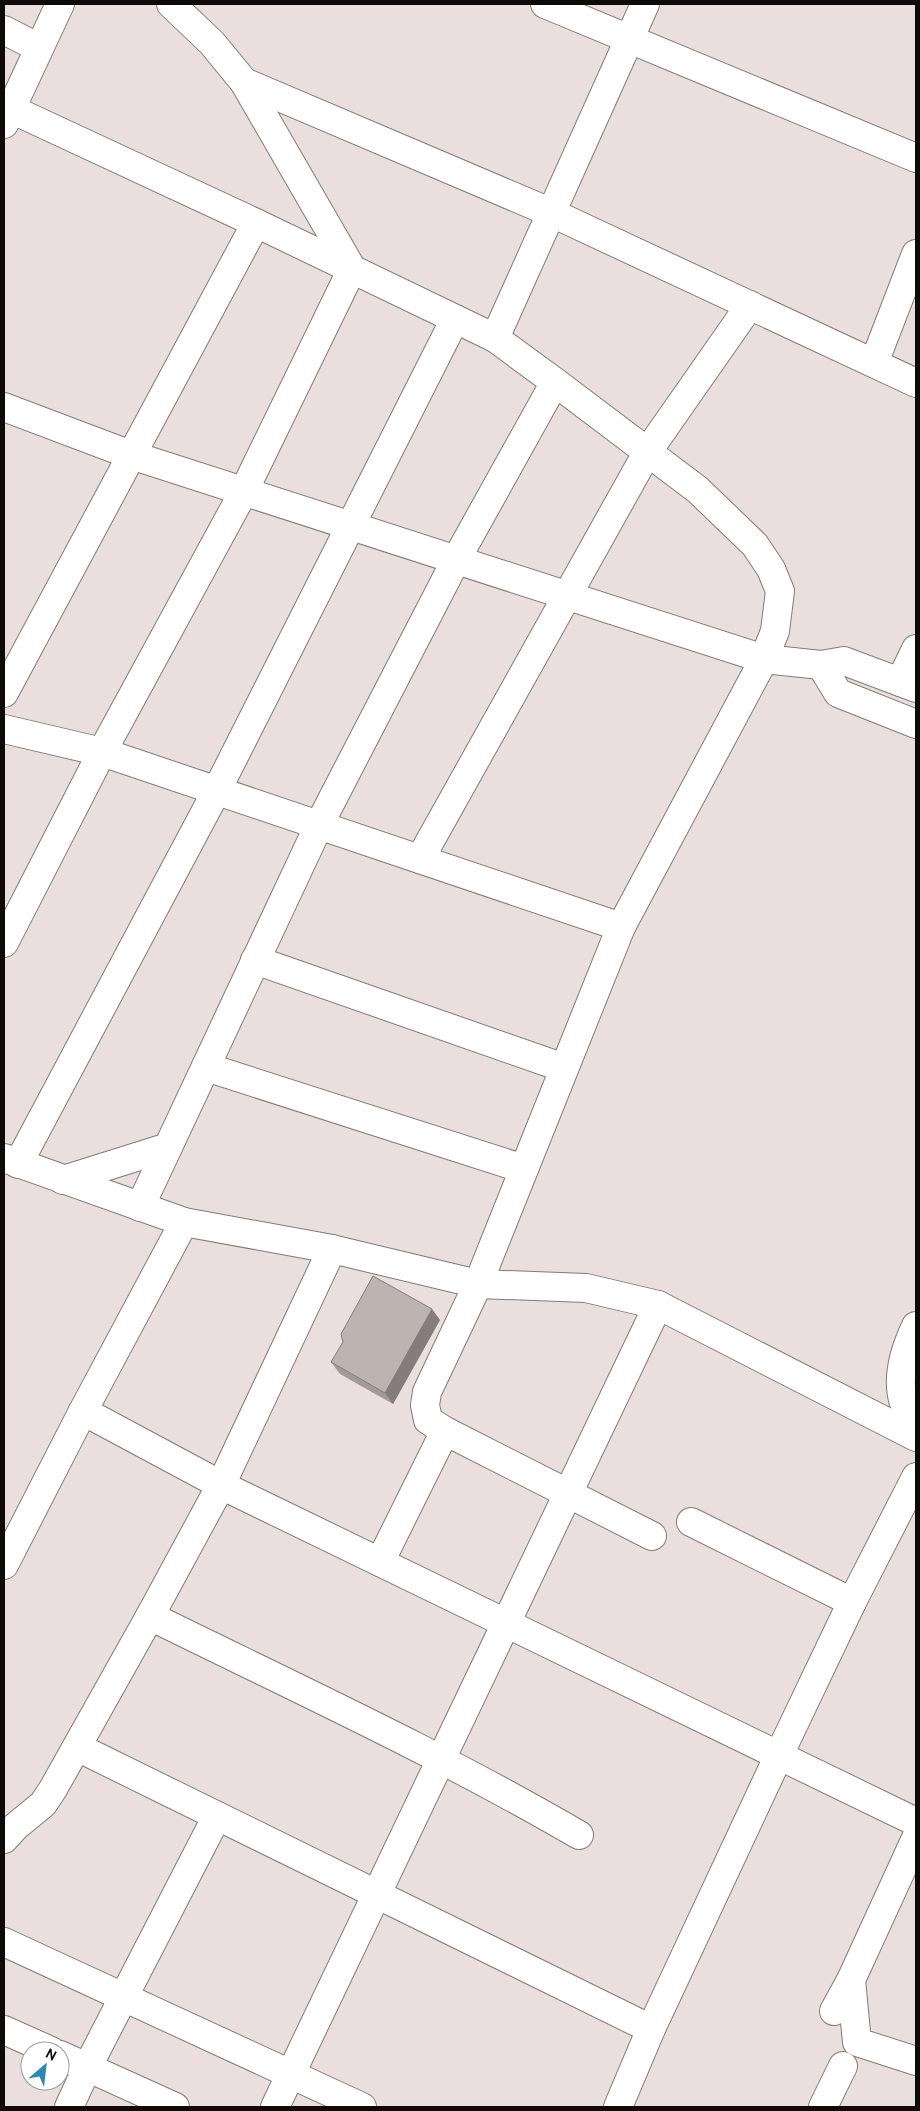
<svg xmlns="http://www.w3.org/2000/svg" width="920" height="2111" font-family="Cabin,sans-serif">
  <rect width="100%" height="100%" fill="#eadfde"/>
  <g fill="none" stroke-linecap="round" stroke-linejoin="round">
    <defs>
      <g id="minor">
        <polyline points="545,4 916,158"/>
        <polyline points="4,30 39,48"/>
        <polyline points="244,82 552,213 916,383"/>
        <polyline points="4,124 60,4"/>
        <polyline points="495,338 645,4"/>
        <polyline points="874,363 916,254"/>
        <polyline points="4,407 131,455 764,659 775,631 780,591 771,569 755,545 698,490 555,382 495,338 256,223 11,109"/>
        <polyline points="900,682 916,649"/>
        <polyline points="4,693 256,223"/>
        <polyline points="420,859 648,451 750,305"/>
        <polyline points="621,927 478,1284 427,1392 425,1405 428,1420 445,1431 652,1536"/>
        <polyline points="4,943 102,752 244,491 352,269 244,82 212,43 171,4"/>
        <polyline points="255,960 564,1068"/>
        <polyline points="206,1067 524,1169"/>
        <polyline points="4,1158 184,1222 332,1249 478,1284 586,1288 658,1305 916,1437"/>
        <polyline points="18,1164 217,790 455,319"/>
        <polyline points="63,1180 168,1147"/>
        <polyline points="140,1207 319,825 456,560 555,382"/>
        <path d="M916 1326C905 1349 895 1380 905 1406 907 1413 913 1420 916 1427"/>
        <polyline points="83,1411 221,1485 916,1822"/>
        <polyline points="691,1522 852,1602"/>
        <polyline points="380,1562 445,1431"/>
        <polyline points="4,1565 83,1411 184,1222"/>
        <path d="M150 1616C294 1687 440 1754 579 1835"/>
        <polyline points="77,1747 651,2029"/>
        <polyline points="4,1839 15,1827 43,1804 53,1789 150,1616 221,1485 332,1249"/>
        <polyline points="4,1942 362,2107"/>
        <polyline points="851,1980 857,2042 916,2061"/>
        <polyline points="834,2011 851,1980 916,1838"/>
        <polyline points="4,2030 51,2051"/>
        <polyline points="60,2055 175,2107"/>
        <polyline points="69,2107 87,2068 217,1816"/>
        <polyline points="275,2107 658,1305"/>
        <polyline points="618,2107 651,2029 779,1755 852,1602 916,1477"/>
        <polyline points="823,2107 843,2066"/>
      </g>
      <g id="tertiary">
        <polyline points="821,665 838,693 916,724"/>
        <polyline points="4,729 102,752 621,927 764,659 821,665 844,661 916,688"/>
      </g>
    </defs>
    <use href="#minor" stroke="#837a78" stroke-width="30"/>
    <use href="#tertiary" stroke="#837a78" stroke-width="30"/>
    <use href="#minor" stroke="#fff" stroke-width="28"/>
    <use href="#tertiary" stroke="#fff" stroke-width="28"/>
  </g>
  <polygon fill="#a39a98" points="440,1320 393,1404 340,1374 331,1362"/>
  <polygon fill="#847d7c" points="432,1309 440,1320 393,1404 385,1393"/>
  <polygon fill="#bdb3b1" stroke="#847d7c" points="373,1276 432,1309 385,1393 331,1362 343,1342 341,1334"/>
  <rect width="920" height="2111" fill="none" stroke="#0e0a0a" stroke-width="10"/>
  <g transform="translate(45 2066) rotate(28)"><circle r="24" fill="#ffffff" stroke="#9f9d9d"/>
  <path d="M0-4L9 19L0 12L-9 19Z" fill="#2e87b5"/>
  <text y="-8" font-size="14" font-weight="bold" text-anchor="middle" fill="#0e0a0a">N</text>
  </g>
</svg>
